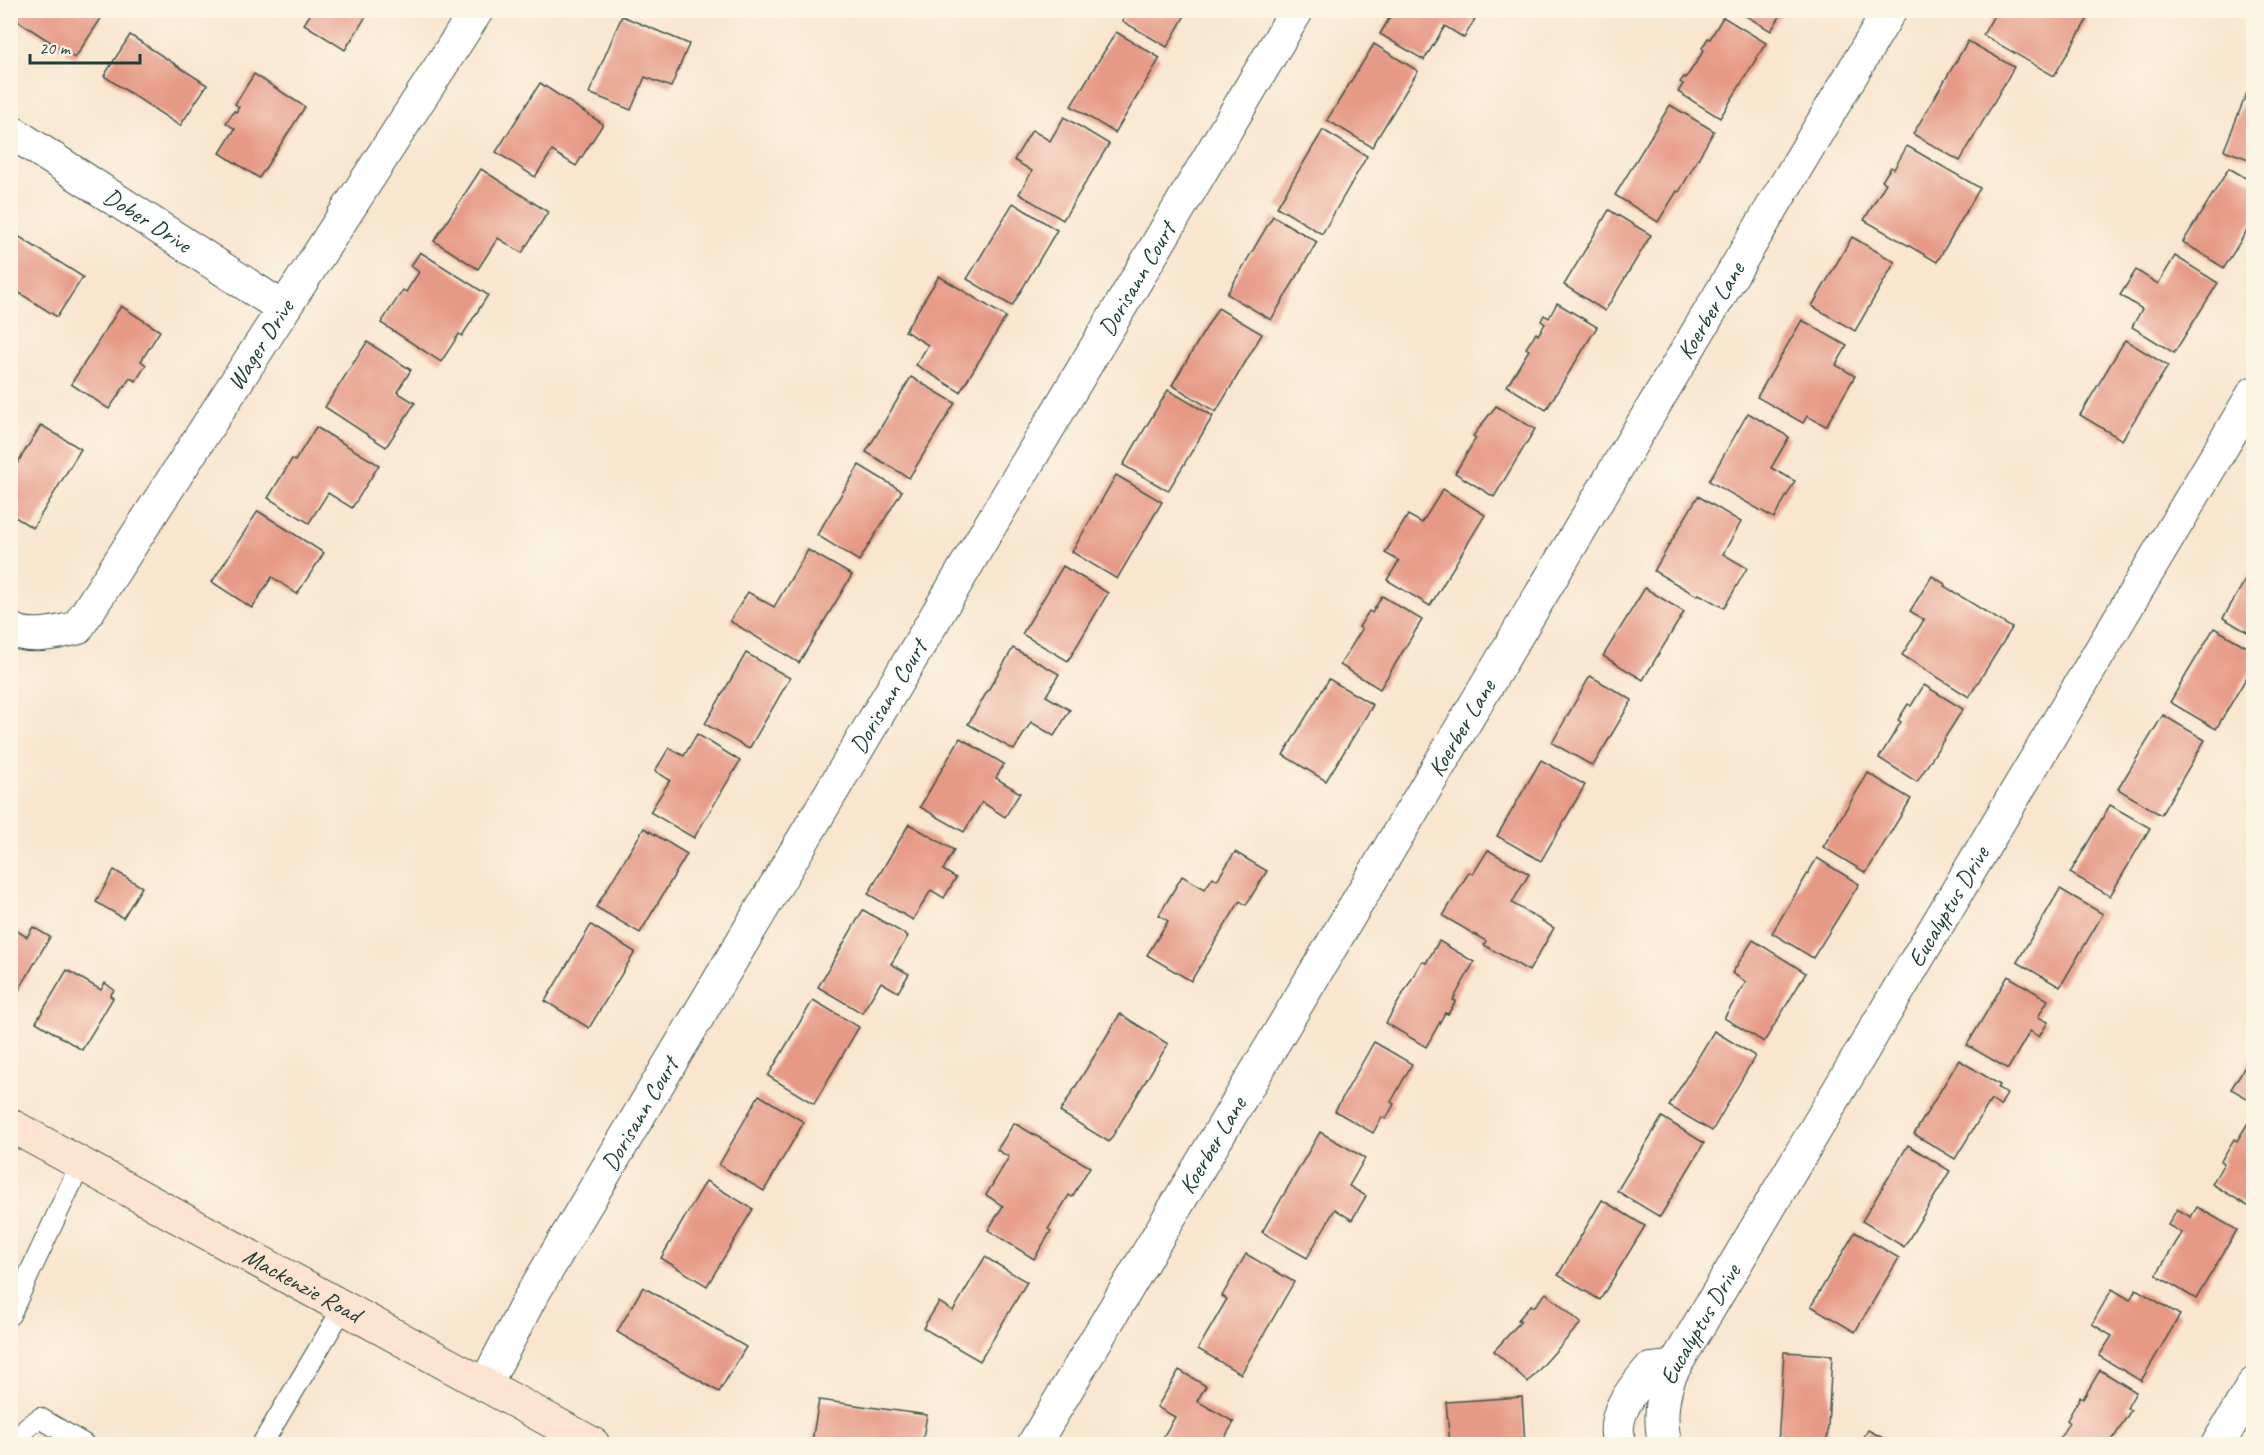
<svg xmlns="http://www.w3.org/2000/svg" width="2264" height="1455" font-family="Caveat,sans-serif">
  <rect width="100%" height="100%" fill="#fcf5e5"/>
  <filter id="ink" filterUnits="userSpaceOnUse"><feTurbulence type="fractalNoise" baseFrequency=".0167" numOctaves="2"/><feDisplacementMap in="SourceGraphic" scale="12" xChannelSelector="R" yChannelSelector="G"/><feConvolveMatrix kernelMatrix="1 2 1 2 8 2 1 2 1" color-interpolation-filters="sRGB"/></filter>
  <filter id="wash" filterUnits="userSpaceOnUse"><feTurbulence type="fractalNoise" baseFrequency=".008" numOctaves="4" result="noise"/><feDisplacementMap in="SourceGraphic" scale="24" xChannelSelector="R" yChannelSelector="G"/><feGaussianBlur stdDeviation="1.35" result="paint"/><feColorMatrix in="noise" values="0 0 0 0 0 0 0 0 0 0 0 0 0 0 0 0 0 1.4 0 .05"/><feComposite in="paint" operator="in"/></filter>
  <g filter="url(#wash)">
    <rect width="100%" height="100%" fill="#f8e6cf"/>
    <g id="blocks">
      <g fill="#e69a86">
        <polygon points="10,10 91,10 102,17 75,58 10,16"/>
        <polygon points="313,10 370,10 345,50 304,24"/>
        <polygon points="1128,10 1188,10 1167,47 1122,21"/>
        <polygon points="1394,10 1464,10 1476,17 1464,38 1445,26 1424,60 1380,34"/>
        <polygon points="1736,10 1784,10 1771,31"/>
        <polygon points="1997,10 2069,10 2087,20 2054,76 1983,35"/>
        <polygon points="622,16 689,44 671,87 645,77 631,110 589,93"/>
        <polygon points="1723,17 1766,43 1720,118 1678,92 1683,84 1680,82 1684,77 1686,78 1704,50 1702,48 1708,38 1710,39"/>
        <polygon points="1116,32 1160,58 1115,133 1071,106"/>
        <polygon points="130,35 207,85 180,126 104,76"/>
        <polygon points="1968,41 2014,67 1960,161 1913,134"/>
        <polygon points="1374,44 1418,71 1372,147 1327,120"/>
        <polygon points="254,74 305,107 259,178 220,153 235,129 226,123 234,111 236,112 239,107 235,104"/>
        <polygon points="2254,75 2254,161 2224,150"/>
        <polygon points="540,83 603,124 576,166 552,151 535,177 496,152"/>
        <polygon points="1670,105 1714,131 1679,192 1677,191 1658,222 1615,195"/>
        <polygon points="1064,117 1109,144 1063,220 1019,194 1032,171 1014,160 1032,130 1050,141"/>
        <polygon points="1323,130 1367,156 1322,234 1277,207"/>
        <polygon points="1907,146 1980,188 1937,262 1864,220 1886,183 1882,181 1891,167 1894,169"/>
        <polygon points="2229,168 2254,183 2254,219 2224,268 2183,242"/>
        <polygon points="481,169 548,212 522,253 498,238 478,269 434,241"/>
        <polygon points="1013,203 1057,230 1012,306 967,279"/>
        <polygon points="1609,210 1651,235 1605,311 1564,285"/>
        <polygon points="1273,216 1317,242 1271,320 1227,294"/>
        <polygon points="10,231 83,277 57,317 10,287"/>
        <polygon points="1852,237 1895,262 1855,331 1812,306"/>
        <polygon points="420,252 488,295 462,336 459,334 441,362 381,323 403,290 406,292 419,272 411,266"/>
        <polygon points="2175,256 2218,283 2174,353 2132,327 2142,309 2120,295 2136,270 2158,284"/>
        <polygon points="939,276 1006,317 960,392 916,365 928,345 905,331"/>
        <polygon points="1557,303 1597,327 1546,410 1507,386 1529,350 1526,348 1536,333 1538,335 1545,324 1541,321 1544,315 1549,318"/>
        <polygon points="121,306 160,331 141,361 146,365 136,381 130,378 109,409 71,384"/>
        <polygon points="1218,308 1262,334 1216,412 1172,385"/>
        <polygon points="1802,320 1847,346 1836,365 1855,376 1826,426 1807,416 1803,423 1757,397"/>
        <polygon points="2125,340 2168,366 2122,440 2080,415"/>
        <polygon points="367,342 411,370 397,392 415,403 386,447 325,407"/>
        <polygon points="911,377 955,403 909,478 866,452"/>
        <polygon points="1168,390 1213,416 1168,491 1123,465"/>
        <polygon points="1496,406 1535,429 1494,497 1455,473 1476,438 1473,436"/>
        <polygon points="1748,413 1789,437 1771,468 1795,481 1774,518 1709,481"/>
        <polygon points="41,425 81,449 33,528 10,514 10,475"/>
        <polygon points="316,427 379,465 352,508 328,493 309,523 268,498 292,459 295,461"/>
        <polygon points="859,465 902,491 859,561 817,535"/>
        <polygon points="1116,475 1162,502 1117,579 1072,552"/>
        <polygon points="1443,489 1485,515 1430,606 1387,580 1399,561 1385,553 1408,515 1422,523"/>
        <polygon points="1698,496 1741,522 1723,554 1747,568 1724,608 1699,594 1697,596 1654,571"/>
        <polygon points="258,511 324,553 297,594 272,577 252,608 212,582"/>
        <polygon points="808,550 852,575 799,663 730,621 748,592 774,607"/>
        <polygon points="2254,565 2254,636 2223,618"/>
        <polygon points="1063,566 1108,593 1068,661 1022,634"/>
        <polygon points="1932,576 1945,584 1944,586 2012,628 1969,697 1902,655 1924,620 1910,611"/>
        <polygon points="1645,588 1684,612 1643,680 1603,656"/>
        <polygon points="1382,596 1422,620 1380,689 1340,665 1362,629 1359,627 1369,611 1372,613"/>
        <polygon points="2214,628 2254,651 2254,665 2216,729 2170,702"/>
        <polygon points="1013,648 1059,674 1046,696 1070,710 1054,736 1031,722 1014,750 968,724"/>
        <polygon points="746,653 790,678 749,749 705,724"/>
        <polygon points="1590,676 1632,700 1593,766 1552,743"/>
        <polygon points="1329,679 1373,705 1326,781 1283,755"/>
        <polygon points="1924,685 1963,709 1917,782 1879,758 1901,722 1898,720 1908,704 1911,706"/>
        <polygon points="2163,715 2205,740 2161,815 2118,789"/>
        <polygon points="697,734 740,761 694,838 650,812 670,780 655,771 669,748 684,756"/>
        <polygon points="960,738 1004,764 996,778 1020,793 1005,817 982,802 964,832 920,807"/>
        <polygon points="1541,760 1585,785 1541,861 1497,836"/>
        <polygon points="1868,773 1911,799 1866,873 1823,847"/>
        <polygon points="2110,805 2150,828 2110,896 2070,873"/>
        <polygon points="909,824 954,850 943,870 956,878 944,898 931,890 913,920 868,894"/>
        <polygon points="644,828 687,854 640,933 596,907"/>
        <polygon points="1488,850 1529,874 1512,903 1554,928 1529,971 1484,945 1486,941 1443,916 1469,872 1473,874"/>
        <polygon points="1235,852 1267,871 1246,905 1240,901 1191,981 1147,955 1168,921 1159,915 1182,876 1205,889 1213,877 1217,880"/>
        <polygon points="1817,858 1859,884 1813,958 1772,933"/>
        <polygon points="114,870 142,887 123,918 96,902"/>
        <polygon points="2060,889 2103,914 2060,987 2017,962"/>
        <polygon points="863,910 908,936 891,964 909,974 898,992 881,982 862,1013 818,987"/>
        <polygon points="591,925 635,952 589,1028 545,1001"/>
        <polygon points="10,927 27,937 33,927 50,937 13,1000 10,998"/>
        <polygon points="1753,940 1806,973 1764,1042 1724,1018 1746,982 1732,973"/>
        <polygon points="1439,941 1474,962 1453,1000 1456,1001 1448,1014 1445,1013 1426,1047 1386,1023 1422,961 1426,963"/>
        <polygon points="67,970 101,990 105,983 114,990 110,996 113,998 82,1050 36,1022"/>
        <polygon points="2008,976 2048,1000 2038,1017 2048,1022 2039,1037 2030,1031 2008,1069 1967,1045"/>
        <polygon points="813,1000 859,1027 814,1104 768,1076"/>
        <polygon points="1120,1014 1168,1044 1109,1142 1060,1112"/>
        <polygon points="1714,1031 1755,1056 1712,1131 1669,1106"/>
        <polygon points="1374,1042 1412,1064 1391,1102 1394,1104 1386,1119 1382,1117 1373,1133 1335,1111"/>
        <polygon points="2254,1052 2254,1102 2231,1089"/>
        <polygon points="1959,1060 2000,1085 1998,1088 2007,1094 2000,1106 1991,1100 1955,1159 1914,1134"/>
        <polygon points="759,1095 804,1122 764,1191 719,1165"/>
        <polygon points="2254,1113 2254,1205 2251,1208 2212,1184 2224,1163 2221,1161 2234,1139 2237,1141"/>
        <polygon points="1662,1117 1704,1143 1660,1217 1617,1191"/>
        <polygon points="1014,1123 1090,1167 1072,1197 1069,1195 1048,1229 1051,1231 1034,1259 988,1230 1003,1206 986,1195 1009,1157 997,1150"/>
        <polygon points="1320,1132 1365,1158 1349,1186 1366,1196 1352,1220 1335,1209 1307,1258 1262,1232"/>
        <polygon points="1908,1145 1950,1171 1904,1247 1862,1221"/>
        <polygon points="706,1181 753,1209 707,1286 661,1258"/>
        <polygon points="1602,1200 1645,1226 1600,1300 1558,1275"/>
        <polygon points="2197,1207 2237,1230 2196,1299 2156,1275 2182,1233 2168,1225 2177,1209 2191,1217"/>
        <polygon points="1855,1232 1899,1258 1855,1332 1811,1306"/>
        <polygon points="1246,1254 1294,1282 1241,1374 1198,1349 1227,1299 1222,1296"/>
        <polygon points="985,1257 1027,1282 980,1361 923,1328 939,1302 953,1311"/>
        <polygon points="643,1287 746,1347 719,1392 617,1332"/>
        <polygon points="2112,1289 2130,1300 2136,1289 2180,1315 2141,1381 2099,1356 2112,1336 2092,1324"/>
        <polygon points="1546,1293 1581,1323 1528,1382 1494,1351 1521,1321 1518,1320 1531,1305 1534,1307"/>
        <polygon points="1784,1352 1832,1355 1827,1444 1778,1444"/>
        <polygon points="1179,1370 1206,1386 1197,1401 1234,1422 1221,1444 1159,1444 1175,1417 1157,1407"/>
        <polygon points="2100,1370 2136,1392 2127,1408 2131,1410 2110,1444 2060,1444 2057,1443 2069,1422 2067,1420 2080,1397 2083,1399"/>
        <polygon points="1522,1397 1525,1444 1476,1444 1476,1443 1450,1444 1446,1402"/>
        <polygon points="819,1400 927,1415 922,1444 830,1444 812,1441"/>
        <polygon points="1868,1430 1894,1444 1860,1444"/>
      </g>
    </g>
  </g>
  <g filter="url(#ink)">
    <use href="#blocks" fill-opacity="0" stroke="#40564b" stroke-width="1.5"/>
    <g fill="none" stroke-linecap="round" stroke-linejoin="round">
      <defs>
        <g id="service">
          <polyline points="10,1315 81,1163"/>
          <polyline points="19,1444 27,1427 40,1418 84,1444"/>
          <polyline points="262,1444 343,1308"/>
        </g>
        <g id="minor">
          <path id="s1" d="M10 131 283 308"/>
          <path id="s2" d="M10 629C29 640 56 633 77 628L477 10"/>
          <path id="s3" d="M485 1385 529 1300 1297 10"/>
          <path id="s4" d="M1034 1444 1890 10"/>
          <path d="M1619 1444C1611 1414 1631 1392 1649 1370L1674 1367"/>
          <path id="s5" d="M1665 1444C1659 1420 1662 1389 1674 1367L2254 393"/>
          <polyline points="2218,1444 2254,1384"/>
        </g>
        <g id="secondary">
          <path id="s6" d="M10 1125 593 1444"/>
        </g>
      </defs>
      <use href="#service" stroke="#40564b" stroke-width="22"/>
      <use href="#minor" stroke="#40564b" stroke-width="35"/>
      <use href="#secondary" stroke="#40564b" stroke-width="35"/>
      <use href="#service" stroke="#fff" stroke-width="20"/>
      <use href="#minor" stroke="#fff" stroke-width="33"/>
      <use href="#secondary" stroke="#fde4d0" stroke-width="33"/>
    </g>
  </g>
  <g text-anchor="middle" dominant-baseline="central" stroke-width="5" stroke-linejoin="round" paint-order="stroke">
    <g font-size="24" fill="#1f3d34" stroke="#fcf5e5">
      <text stroke="none"><textPath href="#s1" startOffset="164">Dober Drive</textPath></text>
      <text stroke="none"><textPath href="#s3" startOffset="1284">Dorisann Court</textPath></text>
      <text stroke="none"><textPath href="#s4" startOffset="1320">Koerber Lane</textPath></text>
      <text stroke="none"><textPath href="#s2" startOffset="406">Wager Drive</textPath></text>
      <text stroke="none"><textPath href="#s3" startOffset="798">Dorisann Court</textPath></text>
      <text stroke="none"><textPath href="#s4" startOffset="834">Koerber Lane</textPath></text>
      <text stroke="none"><textPath href="#s5" startOffset="615">Eucalyptus Drive</textPath></text>
      <text stroke="none"><textPath href="#s3" startOffset="312">Dorisann Court</textPath></text>
      <text stroke="none"><textPath href="#s4" startOffset="348">Koerber Lane</textPath></text>
      <text stroke="none"><textPath href="#s6" startOffset="333">Mackenzie Road</textPath></text>
      <text stroke="none"><textPath href="#s5" startOffset="129">Eucalyptus Drive</textPath></text>
    </g>
  </g>
  <rect width="2264" height="1455" fill="none" stroke="#fcf5e5" stroke-width="36"/>
  <path d="M30 54v9h110v-9" fill="none" stroke="#1f3d34" stroke-width="3"/>
  <text x="39" y="54" font-size="18" fill="#1f3d34" stroke="#fcf5e5" stroke-width="4.5" paint-order="stroke">20 m</text>
</svg>
